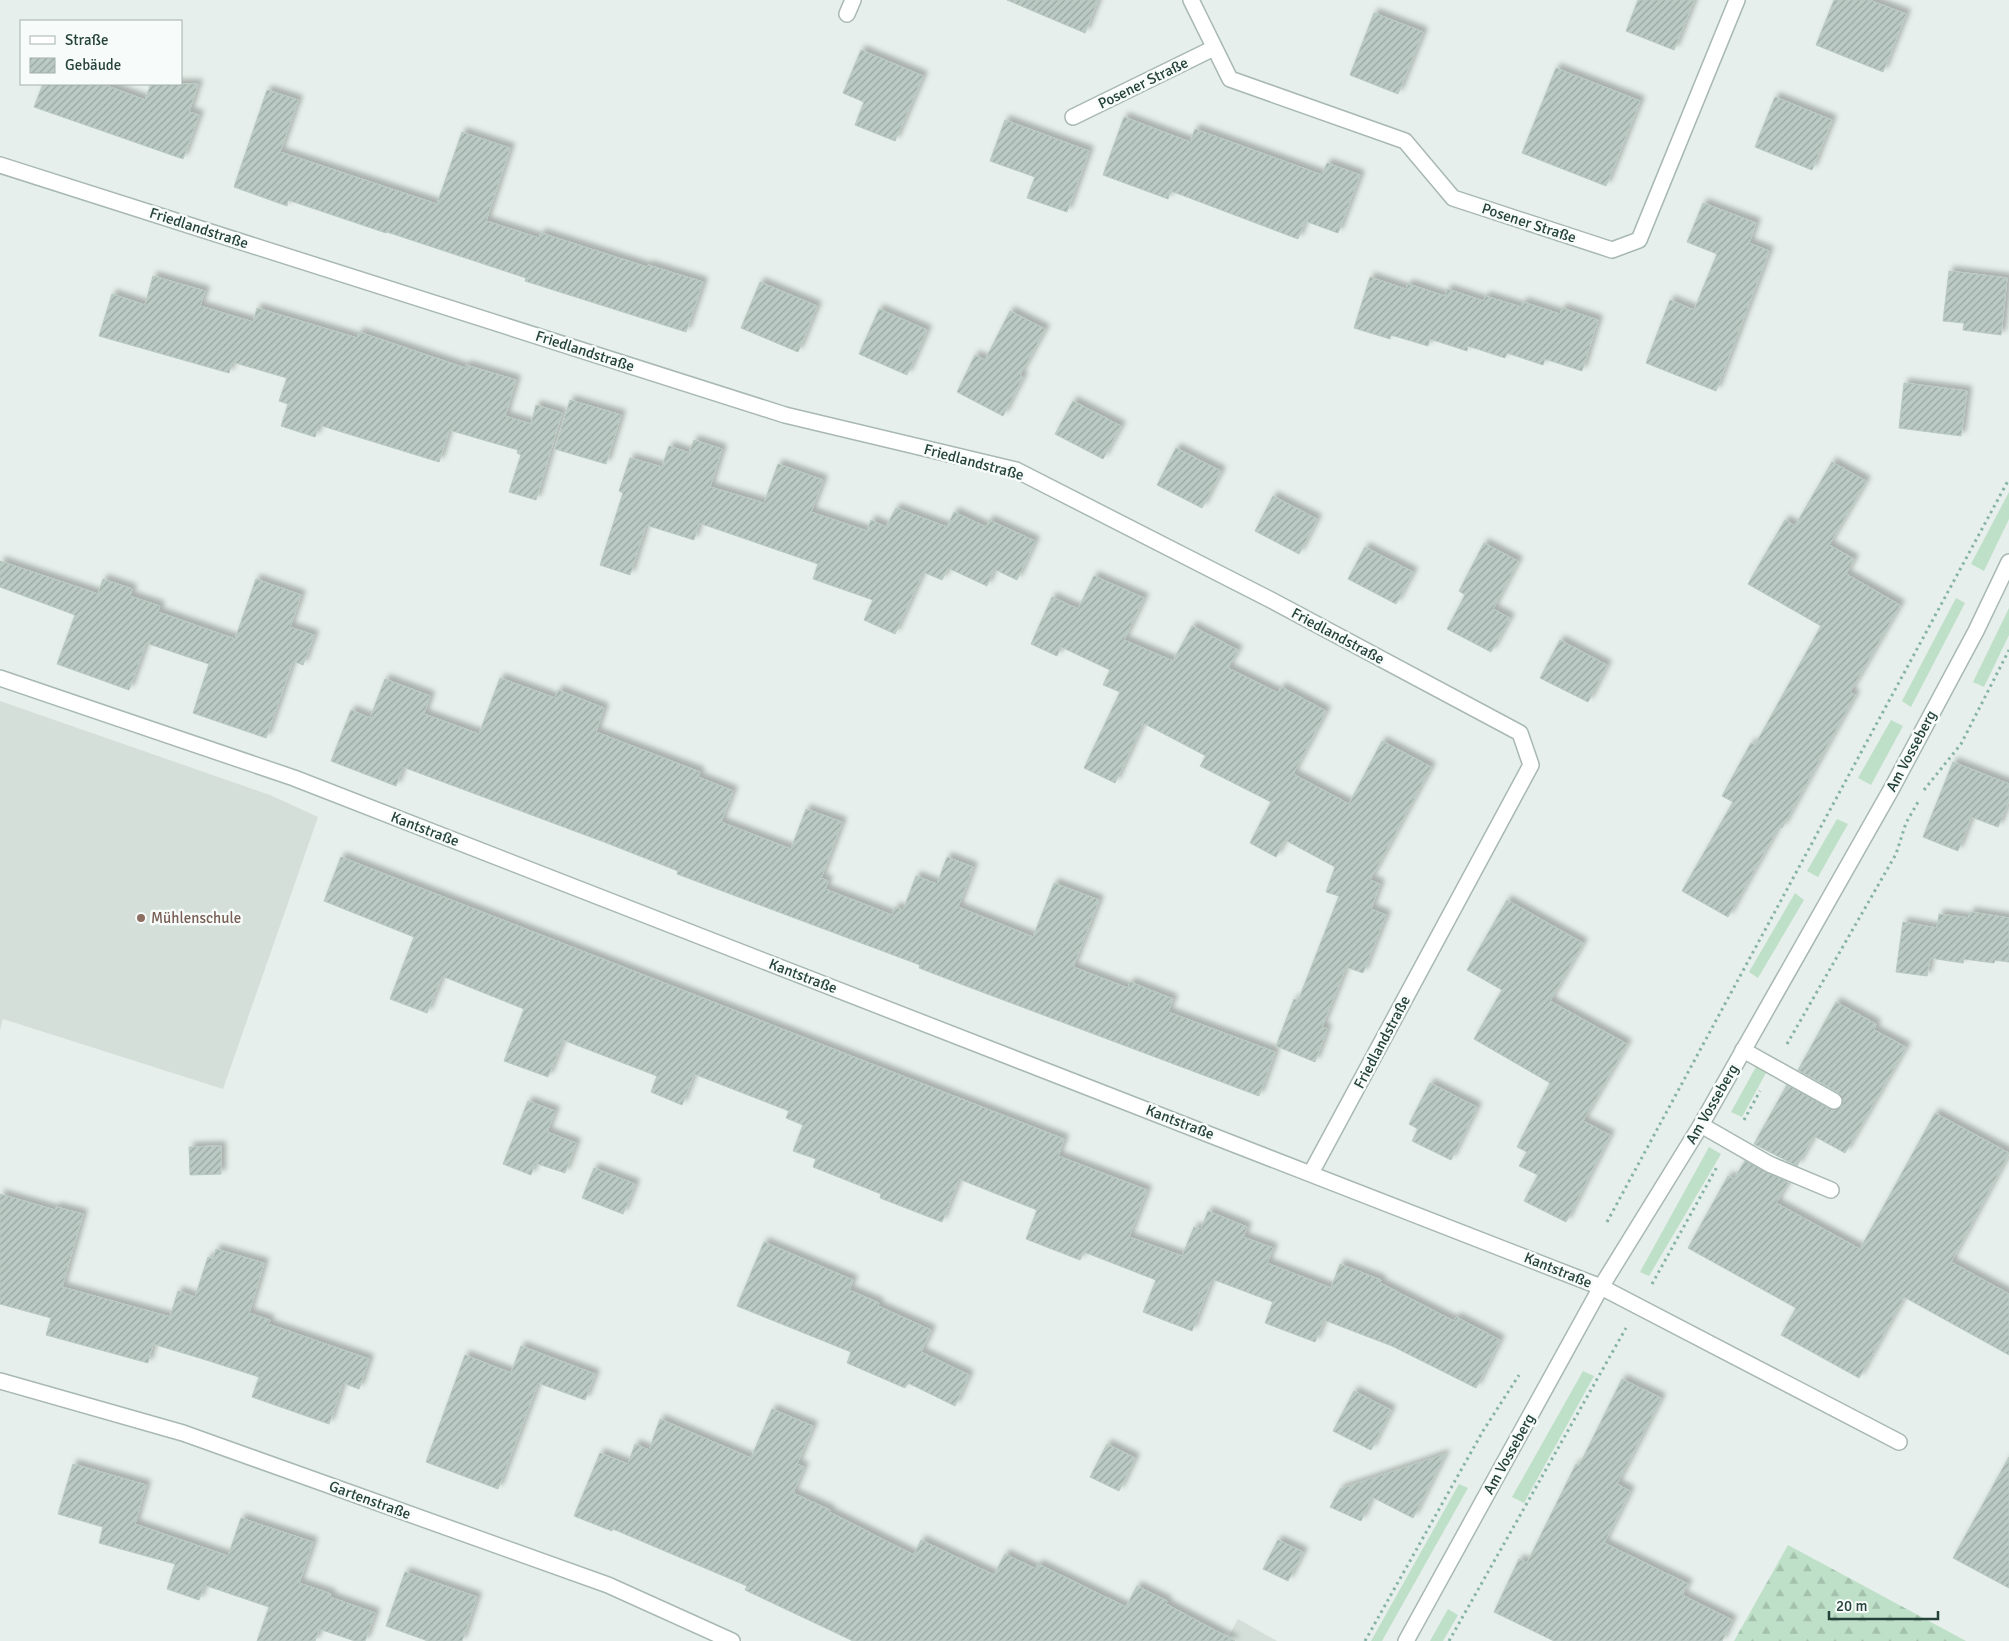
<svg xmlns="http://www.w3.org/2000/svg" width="2009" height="1641" font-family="Signika,sans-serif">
  <defs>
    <pattern id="forest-firs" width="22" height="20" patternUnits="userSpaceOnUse" patternTransform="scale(1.25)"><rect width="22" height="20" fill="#bfe0c8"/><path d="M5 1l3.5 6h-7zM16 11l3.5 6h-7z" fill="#a4c1ad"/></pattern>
    <pattern id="building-hatch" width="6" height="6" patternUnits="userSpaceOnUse" patternTransform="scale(1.25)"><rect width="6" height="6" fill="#bbcac4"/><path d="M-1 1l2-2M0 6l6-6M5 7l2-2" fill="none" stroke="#98a6a0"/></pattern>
    <filter id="shadow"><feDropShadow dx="4.5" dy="-4.5" stdDeviation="2.5" flood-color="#0004"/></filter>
  </defs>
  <rect width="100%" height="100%" fill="#e6efeb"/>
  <g fill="#d4dfda">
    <polygon points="0,701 270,795 318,817 223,1089 3,1019 0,1030"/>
    <polygon points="1238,1619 1277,1641 1226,1641"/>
  </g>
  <g fill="#bfe0c8">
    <polygon points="2009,492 2009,519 1984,571 1971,564"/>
    <polygon points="1956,598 1965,603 1911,707 1902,701"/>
    <polygon points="2009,608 2009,635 1984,687 1973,682"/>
    <polygon points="1891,720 1903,726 1871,785 1858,778"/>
    <polygon points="1837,819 1848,824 1818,877 1807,871"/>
    <polygon points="1795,893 1804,900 1758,978 1749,972"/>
    <polygon points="1757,1065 1767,1071 1742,1117 1731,1112"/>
    <polygon points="1709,1147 1721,1154 1649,1276 1640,1272"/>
    <polygon points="1583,1371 1594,1376 1524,1503 1512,1497"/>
    <polygon points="1459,1484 1468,1488 1382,1641 1371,1641"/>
    <polygon points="1448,1609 1458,1615 1443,1641 1430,1641"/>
  </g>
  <polygon fill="url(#forest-firs)" points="1788,1545 1966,1641 1734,1641"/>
  <g fill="url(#building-hatch)" stroke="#b8c9c2" filter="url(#shadow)">
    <polygon points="1007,0 1098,0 1085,33"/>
    <polygon points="1638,0 1694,0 1674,50 1626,31"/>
    <polygon points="1834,0 1869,0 1906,14 1883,72 1816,45"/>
    <polygon points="1374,13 1423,32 1398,94 1350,75"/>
    <polygon points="861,50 923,76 895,141 855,125 864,102 843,93"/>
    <polygon points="1556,68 1640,101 1606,186 1522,153"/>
    <polygon points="43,84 102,84 145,100 151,84 198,84 189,112 199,115 183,159 34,107"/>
    <polygon points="267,90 298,100 280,152 437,204 462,132 510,148 486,221 539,238 541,233 647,267 648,265 703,282 686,332 525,281 526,278 387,232 386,233 288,200 287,206 234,187"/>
    <polygon points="1775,97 1832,120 1812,170 1755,147"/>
    <polygon points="1124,117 1190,142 1195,129 1322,175 1327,163 1360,175 1338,233 1305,221 1298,239 1171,191 1168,199 1103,175"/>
    <polygon points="1005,120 1089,151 1067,212 1027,198 1035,177 990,161"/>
    <polygon points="1703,203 1756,223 1749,243 1769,251 1716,391 1646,363 1670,300 1694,310 1717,254 1687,242"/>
    <polygon points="1949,271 2007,278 2001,335 1963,330 1964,323 1943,321"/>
    <polygon points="153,276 205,291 200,306 253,322 257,308 357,338 359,332 465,368 466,365 516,380 505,416 531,424 536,405 562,413 536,500 509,492 521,455 517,453 518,450 449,430 439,462 319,425 315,437 281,426 288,404 279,401 287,378 232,362 229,373 99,336 112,294 145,305"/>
    <polygon points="1370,277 1406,289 1408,284 1445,296 1447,289 1484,301 1485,296 1521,307 1523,302 1560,314 1562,308 1598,320 1582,371 1545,359 1543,365 1507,353 1505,358 1468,346 1467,351 1430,339 1428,346 1391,335 1390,339 1354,328"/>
    <polygon points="760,282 817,306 798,352 741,328"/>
    <polygon points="879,309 927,330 907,375 859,354"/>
    <polygon points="1010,311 1045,329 1020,375 1023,377 1003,416 957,392 975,355 985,360"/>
    <polygon points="1904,383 1967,391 1961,436 1899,428"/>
    <polygon points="570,400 621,415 606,464 555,449"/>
    <polygon points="1073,401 1121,426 1103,459 1055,434"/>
    <polygon points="694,440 722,449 710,487 764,503 778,464 823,480 811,512 867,531 871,520 886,527 896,508 947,527 954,512 986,527 989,520 1035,541 1017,580 994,569 987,586 948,568 942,580 923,572 895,634 864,620 873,600 813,579 818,564 699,523 694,540 646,525 630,575 600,565 623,493 619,491 630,458 662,467 669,446 689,453"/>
    <polygon points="1176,448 1221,471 1202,508 1157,485"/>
    <polygon points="1832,462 1866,481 1829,545 1854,559 1846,574 1900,605 1850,692 1855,695 1782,828 1779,826 1728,917 1682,891 1733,802 1722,796 1751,743 1755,745 1821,626 1748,584 1785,520 1795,526"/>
    <polygon points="1273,496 1317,519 1299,554 1255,531"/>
    <polygon points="1484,543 1518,561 1493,609 1510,618 1491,652 1447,629 1465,595 1459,591"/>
    <polygon points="1365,547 1413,572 1396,604 1348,579"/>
    <polygon points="0,561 98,594 103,579 132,589 130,596 160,606 158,612 235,639 256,579 301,595 290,627 314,635 303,665 293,661 266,738 193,713 209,664 146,643 129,690 57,664 75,615 0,587"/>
    <polygon points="1094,576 1144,598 1124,640 1173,661 1192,626 1238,650 1228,668 1278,693 1281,687 1326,711 1293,774 1349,804 1382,741 1431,767 1370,880 1380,884 1371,909 1386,915 1363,973 1346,967 1322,1027 1327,1029 1315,1062 1276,1046 1294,999 1298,1001 1339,896 1326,892 1335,867 1285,840 1276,857 1250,843 1271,802 1200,766 1206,756 1143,723 1115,783 1084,768 1120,692 1103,685 1110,670 1061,647 1057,656 1031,644 1052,597 1078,609"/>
    <polygon points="1560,640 1607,665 1588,702 1540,678"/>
    <polygon points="500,678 555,698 558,690 604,708 596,732 700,772 698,777 733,791 721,822 791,849 806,809 842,822 821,878 828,881 825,889 892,915 895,907 903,910 916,876 937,884 947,857 973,867 958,907 1033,937 1054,883 1099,900 1073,967 1128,988 1130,982 1173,999 1168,1012 1275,1052 1259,1096 966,986 919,968 920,965 677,874 678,871 604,842 403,767 396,786 331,761 351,710 370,718 385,679 430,696 424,714 479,734"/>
    <polygon points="1953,762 2009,784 2009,800 1998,827 1971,817 1958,851 1923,837"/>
    <polygon points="341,857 1064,1139 1058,1156 1147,1190 1129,1237 1182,1256 1194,1227 1201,1229 1208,1211 1247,1227 1243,1237 1273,1248 1267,1263 1331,1288 1340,1264 1381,1280 1380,1283 1454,1321 1456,1317 1500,1340 1476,1388 1392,1346 1324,1320 1315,1342 1265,1323 1273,1302 1212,1279 1192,1331 1143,1312 1156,1280 1084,1252 1080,1260 1026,1239 1037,1210 959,1179 942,1222 880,1198 881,1194 813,1167 816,1159 793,1151 803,1125 786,1118 789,1111 694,1074 682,1105 651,1092 657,1076 563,1040 548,1077 504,1061 524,1009 442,976 427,1013 390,999 414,937 324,901"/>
    <polygon points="1507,900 1583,943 1550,1001 1627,1044 1583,1121 1610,1135 1566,1222 1524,1201 1538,1175 1519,1166 1527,1152 1517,1147 1550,1083 1474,1039 1502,990 1467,970"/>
    <polygon points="1970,912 2009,918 2009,962 1995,960 1994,963 1964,959 1963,963 1930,958 1927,976 1896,972 1903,922 1937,928 1939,914 1969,918"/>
    <polygon points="1836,1002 1876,1024 1874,1030 1906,1047 1845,1153 1814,1136 1797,1166 1754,1144 1787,1085 1830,1109 1838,1109 1842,1106 1843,1100 1839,1093 1798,1070"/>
    <polygon points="1430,1083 1477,1107 1451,1160 1412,1141 1418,1129 1409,1124"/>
    <polygon points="528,1101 555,1111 547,1132 576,1143 565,1173 535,1163 531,1175 503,1164"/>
    <polygon points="1935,1113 2009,1153 1951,1262 2009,1294 2009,1355 1904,1297 1859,1378 1781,1335 1796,1308 1688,1248 1728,1176 1734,1179 1745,1161 1788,1182 1776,1203 1860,1249"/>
    <polygon points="221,1146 221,1174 190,1175 189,1147"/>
    <polygon points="594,1168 635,1184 623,1214 582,1198"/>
    <polygon points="0,1194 55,1210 56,1207 83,1214 62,1287 170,1317 178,1291 195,1297 208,1257 213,1259 216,1249 264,1263 249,1313 270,1320 268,1324 369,1359 359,1389 343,1383 329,1424 252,1397 259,1377 206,1360 153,1344 148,1363 46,1335 51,1318 0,1304"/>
    <polygon points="764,1242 853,1280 849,1290 879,1303 878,1306 931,1330 921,1352 969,1375 955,1406 908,1383 905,1388 847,1363 851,1352 737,1306"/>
    <polygon points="521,1346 595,1374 585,1400 538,1383 498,1489 426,1462 465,1355 511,1373"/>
    <polygon points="1622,1379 1661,1398 1617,1484 1630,1491 1604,1543 1688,1584 1682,1595 1732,1620 1722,1641 1554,1641 1494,1612 1519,1559 1527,1563 1576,1464 1579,1466"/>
    <polygon points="1354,1391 1391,1410 1371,1450 1333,1431"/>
    <polygon points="772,1409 813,1426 797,1464 804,1467 793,1493 830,1510 829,1512 914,1555 921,1540 994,1575 1005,1554 1036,1569 1038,1564 1126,1607 1137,1586 1167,1601 1166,1604 1235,1641 853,1641 745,1590 747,1586 613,1529 612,1531 574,1516 600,1453 628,1464 635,1444 649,1450 660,1419 751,1458"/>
    <polygon points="1107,1444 1135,1458 1119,1491 1090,1477"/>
    <polygon points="1445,1454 1413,1518 1372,1497 1361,1521 1330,1507 1340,1489"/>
    <polygon points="2009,1457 2009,1588 1953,1558"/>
    <polygon points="73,1464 146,1485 135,1524 228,1556 241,1518 313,1542 299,1583 331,1594 330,1597 375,1613 365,1641 355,1641 319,1629 315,1641 257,1641 269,1607 204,1585 199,1600 167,1589 175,1564 99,1543 103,1527 58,1514"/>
    <polygon points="1278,1540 1303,1552 1288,1581 1263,1569"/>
    <polygon points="405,1572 477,1597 462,1641 428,1641 386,1626"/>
  </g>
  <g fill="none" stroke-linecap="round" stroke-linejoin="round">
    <defs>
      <g id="minor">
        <polyline points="1191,0 1230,79 1405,141 1453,198 1612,250 1639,240 1737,0"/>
        <polyline points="847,14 853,0"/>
        <polyline points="1073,117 1214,48"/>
        <polyline points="0,165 785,415 1016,470 1271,600 1520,733 1531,765 1311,1173"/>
        <polyline points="0,678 294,778 1575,1277 1601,1287 1899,1442"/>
        <polyline points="1743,1050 1834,1101"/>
        <polyline points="1701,1125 1769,1164 1831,1190"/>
        <polyline points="0,1381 183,1433 608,1585 732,1641"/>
        <polyline points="1406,1641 1601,1287 1701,1125 1892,788 1976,631 2009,562"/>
      </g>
    </defs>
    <use href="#minor" stroke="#a8b8b2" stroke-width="18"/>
    <g stroke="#86b3a5" stroke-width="3" stroke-dasharray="2.5 4" stroke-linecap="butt">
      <polyline points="1924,790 1961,744 2009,650"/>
      <polyline points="1787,1044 1896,854 1906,823 1918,802"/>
      <polyline points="1744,1120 1760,1091"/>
      <polyline points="1607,1222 2009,479"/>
      <polyline points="1652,1284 1718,1165"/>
      <polyline points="1365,1641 1483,1431 1519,1375"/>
      <polyline points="1449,1641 1626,1328"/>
    </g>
    <use href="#minor" stroke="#fff" stroke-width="15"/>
  </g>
  <circle fill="#8d6e63" stroke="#f7fbf9" stroke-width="2" cx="141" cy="918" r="5"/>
  <g text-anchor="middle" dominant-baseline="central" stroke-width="5" stroke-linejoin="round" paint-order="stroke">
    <g font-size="15" fill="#24423a" stroke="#f7fbf9">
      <text transform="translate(1143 83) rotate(-26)">Posener Straße</text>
      <text transform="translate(1529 223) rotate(18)">Posener Straße</text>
      <text transform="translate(199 228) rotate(18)">Friedlandstraße</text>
      <text transform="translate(585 351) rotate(18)">Friedlandstraße</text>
      <text transform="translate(974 462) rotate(15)">Friedlandstraße</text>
      <text transform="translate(1338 636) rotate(28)">Friedlandstraße</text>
      <text transform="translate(1911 751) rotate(-62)">Am Vosseberg</text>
      <text transform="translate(425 829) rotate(21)">Kantstraße</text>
      <text transform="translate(803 976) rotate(21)">Kantstraße</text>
      <text transform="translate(1382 1042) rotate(-62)">Friedlandstraße</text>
      <text transform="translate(1712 1104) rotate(-60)">Am Vosseberg</text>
      <text transform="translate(1180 1122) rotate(21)">Kantstraße</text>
      <text transform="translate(1558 1270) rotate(22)">Kantstraße</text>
      <text transform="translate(1509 1454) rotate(-61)">Am Vosseberg</text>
      <text transform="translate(370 1500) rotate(20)">Gartenstraße</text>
    </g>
    <g font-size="15" fill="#785e54" stroke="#f7fbf9" text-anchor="start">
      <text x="151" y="918">Mühlenschule</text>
    </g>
  </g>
  <rect x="20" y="20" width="162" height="65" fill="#f7fbf9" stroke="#a3b1ad"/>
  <rect x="30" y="36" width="25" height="8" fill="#ffffff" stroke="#a3b1ad"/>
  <text x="65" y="45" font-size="15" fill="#24423a">Straße</text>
  <rect x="30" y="58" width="25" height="15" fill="url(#building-hatch)" stroke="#a3b1ad"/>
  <text x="65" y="70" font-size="15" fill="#24423a">Gebäude</text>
  <path d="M1829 1611v8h109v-8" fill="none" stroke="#24423a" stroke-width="2.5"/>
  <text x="1836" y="1611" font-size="15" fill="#24423a" stroke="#f7fbf9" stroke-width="4" paint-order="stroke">20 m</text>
</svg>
